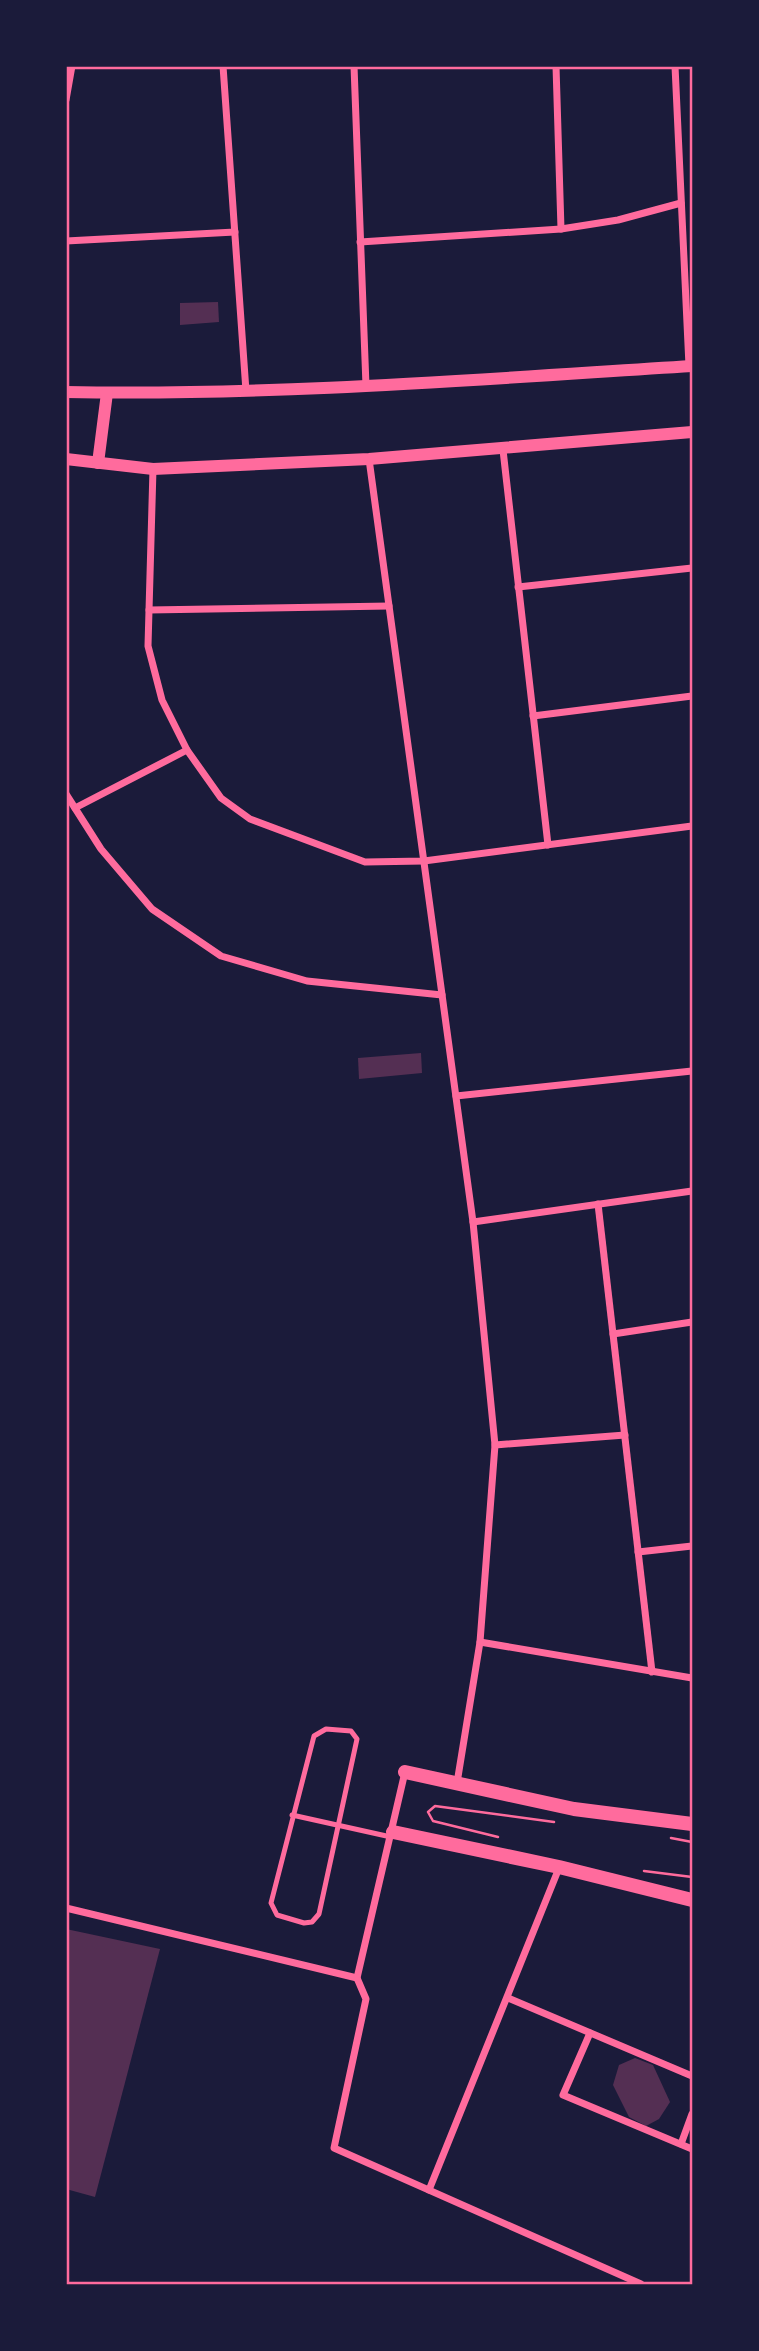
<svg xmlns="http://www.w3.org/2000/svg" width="759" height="2351" font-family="'Varela Round',sans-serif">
  <rect width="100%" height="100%" fill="#1b1b3a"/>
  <g fill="#542f53">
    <polygon points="218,302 219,322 180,325 180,303"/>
    <polygon points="421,1053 422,1073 359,1079 358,1058"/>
    <polygon points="66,1929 160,1949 95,2197 66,2189"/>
    <polygon points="635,2058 653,2065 670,2102 659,2119 646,2126 629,2117 613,2085 619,2065"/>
  </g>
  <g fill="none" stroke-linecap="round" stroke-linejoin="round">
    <g stroke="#ff6b9d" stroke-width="2.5">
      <polyline points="498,1837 433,1821 428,1812 435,1806 554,1822"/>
      <polyline points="671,1838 692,1842"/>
      <polyline points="644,1871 692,1877"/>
    </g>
    <g stroke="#ff6b9d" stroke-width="5">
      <polygon points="326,1729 351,1731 357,1739 319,1914 312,1922 304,1923 277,1915 271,1903 314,1736"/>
      <polyline points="292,1815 391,1837"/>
    </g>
    <g stroke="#ff6b9d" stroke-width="7">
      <polyline points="223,66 246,391"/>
      <polyline points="354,66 366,386"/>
      <polyline points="556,66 561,229"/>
      <polyline points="675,66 689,366"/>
      <polyline points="66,100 72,66"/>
      <polyline points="66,241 235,232"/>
      <polyline points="360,242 561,229 618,220 681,203"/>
      <polyline points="503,450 548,845"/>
      <polyline points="369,459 473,1222 495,1445 480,1642 457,1783"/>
      <polyline points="153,469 148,646 162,700 187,750 221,798 250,819 365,862 424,861 692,826"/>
      <polyline points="518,587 692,568"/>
      <polyline points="149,610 389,606"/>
      <polyline points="533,716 692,696"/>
      <polyline points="66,794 101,849 152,909 221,956 307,981 442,995"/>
      <polyline points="75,808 187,750"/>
      <polyline points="456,1096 692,1071"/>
      <polyline points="598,1204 652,1672"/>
      <polyline points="473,1222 692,1191"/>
      <polyline points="613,1334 692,1322"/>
      <polyline points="495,1445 625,1435"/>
      <polyline points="638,1552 692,1546"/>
      <polyline points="480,1642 692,1678"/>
      <polyline points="405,1772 357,1978 366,1999 334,2148 641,2284"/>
      <polyline points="66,1908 357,1978"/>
      <polyline points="508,1998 692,2076"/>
      <polyline points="590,2033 563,2095 692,2149"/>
      <polyline points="681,2144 692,2114"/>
      <polyline points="429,2190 559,1868"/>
    </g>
    <g stroke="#ff6b9d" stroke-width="12">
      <path d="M66 392C275 396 484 379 692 366"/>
      <polyline points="66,459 153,469 369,459 692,432"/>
      <polyline points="98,463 107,393"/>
    </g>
    <g stroke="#ff6b9d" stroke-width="14">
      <polyline points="405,1772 574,1809 692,1824"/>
      <polyline points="393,1832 559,1867 692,1900"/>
    </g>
  </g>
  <rect width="759" height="2351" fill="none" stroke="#1b1b3a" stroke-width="136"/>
  <rect x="68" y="68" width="623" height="2215" fill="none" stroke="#ff6b9d" stroke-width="2.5"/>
</svg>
